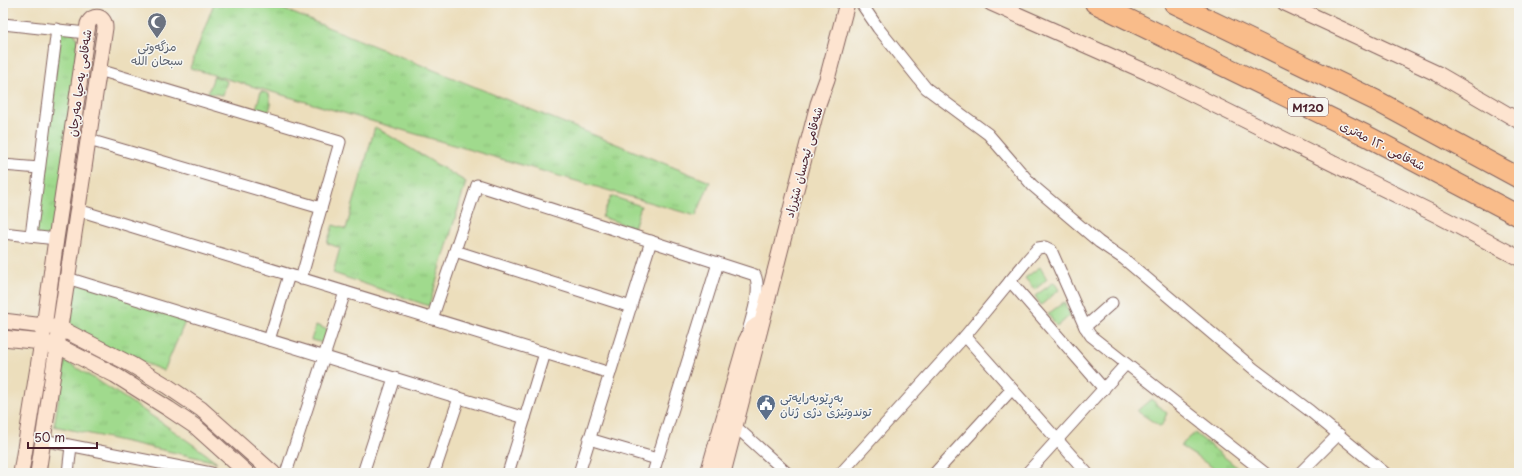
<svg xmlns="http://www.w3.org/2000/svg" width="1522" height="476" font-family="'Playpen Sans','Playpen Sans Arabic',sans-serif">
  <defs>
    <pattern id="grass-tufts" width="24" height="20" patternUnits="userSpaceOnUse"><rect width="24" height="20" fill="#a0da8d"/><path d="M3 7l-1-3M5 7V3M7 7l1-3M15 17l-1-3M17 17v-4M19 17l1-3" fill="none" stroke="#8bbb7a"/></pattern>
  </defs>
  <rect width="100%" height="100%" fill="#f6f6f2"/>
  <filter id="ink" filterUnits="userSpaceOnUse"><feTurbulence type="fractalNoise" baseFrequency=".025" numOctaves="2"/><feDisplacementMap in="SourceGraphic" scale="8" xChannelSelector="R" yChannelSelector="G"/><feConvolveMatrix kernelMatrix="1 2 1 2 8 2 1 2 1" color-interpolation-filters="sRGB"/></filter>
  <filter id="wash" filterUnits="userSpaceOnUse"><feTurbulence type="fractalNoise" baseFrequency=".012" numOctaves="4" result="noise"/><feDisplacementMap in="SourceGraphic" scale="16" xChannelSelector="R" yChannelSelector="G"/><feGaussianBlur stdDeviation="0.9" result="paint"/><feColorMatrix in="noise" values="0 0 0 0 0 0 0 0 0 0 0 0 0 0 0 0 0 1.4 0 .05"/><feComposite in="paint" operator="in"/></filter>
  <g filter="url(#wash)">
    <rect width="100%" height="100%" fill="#ecdebc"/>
    <g fill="url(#grass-tufts)" stroke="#757c5c">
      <polygon points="214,3 268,3 710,182 696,216 190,68"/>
      <polygon points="57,29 74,31 78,43 56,239 31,236"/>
      <polygon points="214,76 227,81 223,95 208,93"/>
      <polygon points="261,91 269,94 271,105 268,113 256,109"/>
      <polygon points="375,127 466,182 429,306 333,273 340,248 327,243 333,225 346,229"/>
      <polygon points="611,196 641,206 634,228 602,217"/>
      <polygon points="1040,267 1047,279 1035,290 1025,278"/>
      <polygon points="67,278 188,315 164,371 60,328"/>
      <polygon points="1054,282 1059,290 1041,305 1035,296"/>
      <polygon points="1064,302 1070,315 1057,327 1048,314"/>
      <polygon points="316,325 328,330 323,343 311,340"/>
      <path d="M65 361C118 392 168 426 217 462L54 426Z"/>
      <polygon points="1151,399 1167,413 1161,427 1137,411"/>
      <polygon points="1195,433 1244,473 1221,473 1180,446"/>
    </g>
  </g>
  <g filter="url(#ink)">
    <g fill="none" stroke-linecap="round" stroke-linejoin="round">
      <defs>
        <g id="street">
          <polyline points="861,3 878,28 926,88 988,134 1032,185 1099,242 1124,259 1254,369 1310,411 1385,473"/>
          <polyline points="3,24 86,33"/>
          <polyline points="99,70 340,142 301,279"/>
          <polyline points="89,140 321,208"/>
          <polyline points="3,165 39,168"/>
          <polyline points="78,210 610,373"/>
          <polyline points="3,233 56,239"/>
          <polyline points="31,236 57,29"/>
          <polyline points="455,251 631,307"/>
          <polyline points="67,278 525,418"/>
          <polyline points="1010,281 1104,389"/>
          <path d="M432 319 477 185 755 275C762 291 751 318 747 335"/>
          <polyline points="1085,327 1112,303"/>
          <polyline points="965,336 1087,473"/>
          <polyline points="269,340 289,275"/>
          <polyline points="735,426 787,473"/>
          <polyline points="589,439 657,459"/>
          <polyline points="43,440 211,473"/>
          <polyline points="68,473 71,446"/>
          <polyline points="286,473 345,292"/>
          <polyline points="363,473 394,378"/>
          <polyline points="434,473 459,398"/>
          <polyline points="508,473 545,353"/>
          <polyline points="579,473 651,241"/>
          <polyline points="653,473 718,263"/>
          <polyline points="841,473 965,336 1029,258 1038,248 1045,247 1051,250 1085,327 1091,336 1265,473"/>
          <polyline points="935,473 1012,389"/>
          <polyline points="1027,473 1126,364"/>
          <polyline points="1300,473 1339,434"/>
        </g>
        <g id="secondary">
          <polyline points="991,3 1160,78 1437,215 1519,258"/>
          <polyline points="1285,3 1438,74 1519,121"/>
          <polyline points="3,321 60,328 132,365 167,386 201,409 273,473"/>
          <polyline points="3,338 42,342 58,346 115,375 169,409 196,427 247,473"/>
          <path d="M21 473 42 342 56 239 88 24C93 13 105 16 105 28L38 473"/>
          <polyline points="708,473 746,341 753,328 757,325"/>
          <polyline points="723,473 818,104 827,79 847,3"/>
        </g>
        <g id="highway">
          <polyline points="1095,3 1365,135 1519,216"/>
          <polyline points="1174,3 1375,100 1519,178"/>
        </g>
      </defs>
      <use href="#street" stroke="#83625e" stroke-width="13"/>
      <use href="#secondary" stroke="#83625e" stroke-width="17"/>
      <use href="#highway" stroke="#83625e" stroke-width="22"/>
      <use href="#street" stroke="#fff" stroke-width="11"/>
      <use href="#secondary" stroke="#fde4d0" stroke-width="15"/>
      <use href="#highway" stroke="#f9bc8a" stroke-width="20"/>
    </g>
  </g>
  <defs>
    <symbol id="mosque-pin" viewBox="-11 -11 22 30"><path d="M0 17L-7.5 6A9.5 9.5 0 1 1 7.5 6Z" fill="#6b7280" stroke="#f6f6f2"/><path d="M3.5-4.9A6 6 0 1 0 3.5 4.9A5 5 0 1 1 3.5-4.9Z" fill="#fff"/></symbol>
    <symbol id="civic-pin" viewBox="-11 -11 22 30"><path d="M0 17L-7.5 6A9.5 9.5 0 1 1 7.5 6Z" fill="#5c6f8a" stroke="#f6f6f2"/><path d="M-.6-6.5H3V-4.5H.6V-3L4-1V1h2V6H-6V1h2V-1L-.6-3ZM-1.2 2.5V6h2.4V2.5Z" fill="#fff"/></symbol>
  </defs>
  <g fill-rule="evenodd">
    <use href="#mosque-pin" x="146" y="11" width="22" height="30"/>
    <use href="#civic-pin" x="755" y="393" width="22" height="30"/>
  </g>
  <g text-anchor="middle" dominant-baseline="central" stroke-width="3" stroke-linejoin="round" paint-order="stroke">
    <rect fill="#f6f6f2" stroke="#7e6067" stroke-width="1" x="1288" y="98" width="40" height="18" rx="3"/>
    <g font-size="11" font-weight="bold" fill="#4a1f2b">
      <text x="1308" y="107">M120</text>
    </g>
    <g font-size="12" fill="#5b616d" stroke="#f6f6f2">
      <text x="157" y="46">مزگەوتی<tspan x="157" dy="14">سبحان اللە</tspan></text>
    </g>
    <g font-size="12" fill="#4a1f2b" stroke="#f6f6f2">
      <text transform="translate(79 83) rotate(-82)">شەقامی یەحیا مەرجان</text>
      <text transform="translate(1383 145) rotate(27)">شەقامی ١٢٠ مەتری</text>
      <text transform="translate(803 162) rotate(-75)">شەقامی ئیحسان شێرزاد</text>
    </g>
    <g font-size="12" fill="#4e5e75" stroke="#f6f6f2" text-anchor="start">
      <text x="780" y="397">بەڕێوبەرایەتی<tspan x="780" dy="14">توندوتیژی دژی ژنان</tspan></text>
    </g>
  </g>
  <rect width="1522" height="476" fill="none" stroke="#f6f6f2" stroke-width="16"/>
  <path d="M28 442v6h69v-6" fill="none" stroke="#4a1f2b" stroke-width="2"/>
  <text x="34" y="442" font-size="12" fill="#4a1f2b" stroke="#f6f6f2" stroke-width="3" paint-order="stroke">50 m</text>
</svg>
